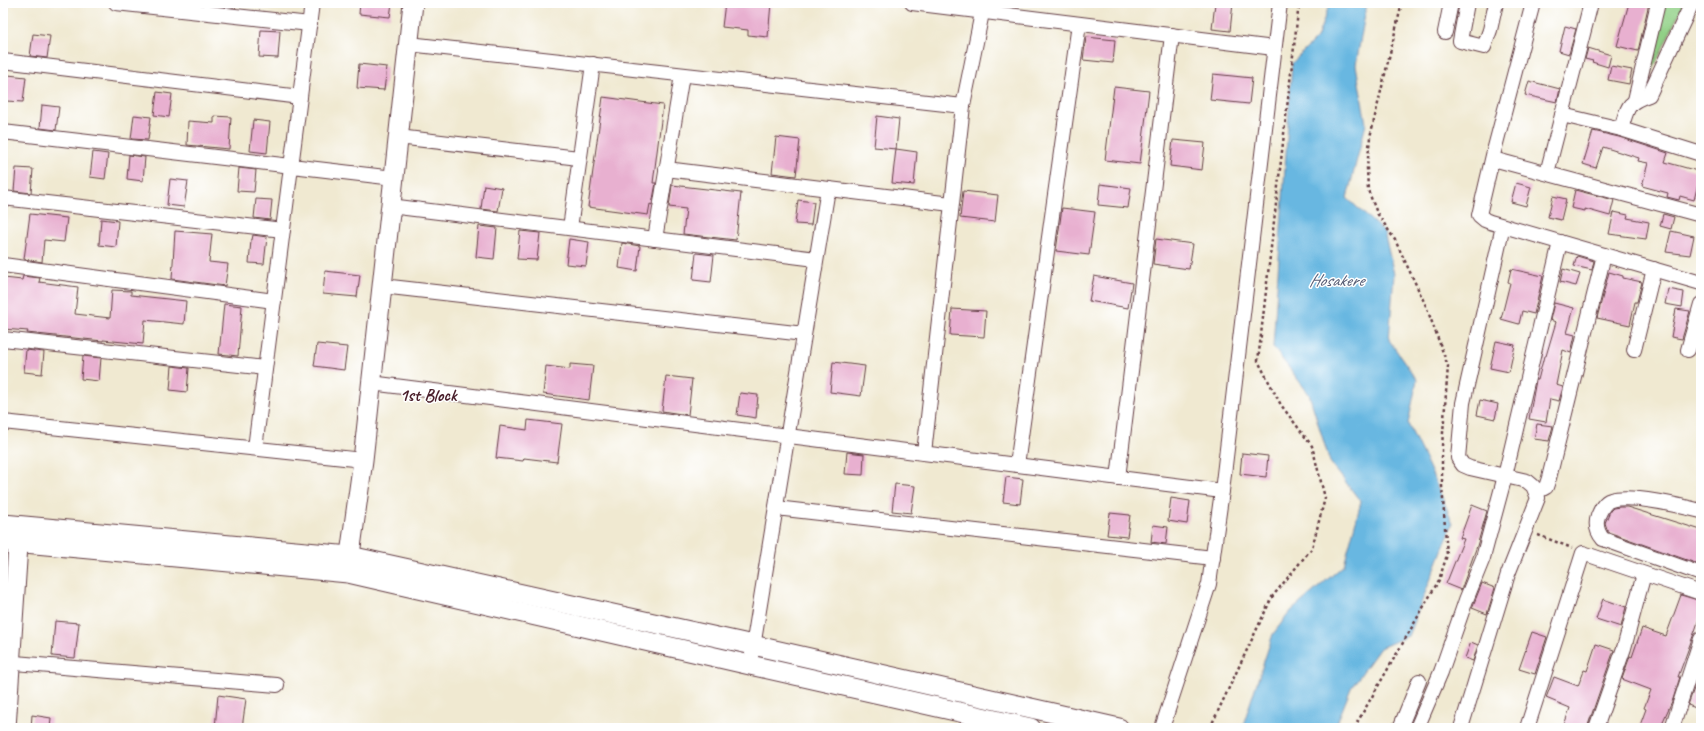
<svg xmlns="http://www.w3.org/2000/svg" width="1704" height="731" font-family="Caveat,sans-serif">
  <rect width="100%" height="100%" fill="#fff"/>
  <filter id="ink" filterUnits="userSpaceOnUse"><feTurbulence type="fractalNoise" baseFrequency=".025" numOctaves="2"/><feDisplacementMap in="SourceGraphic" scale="8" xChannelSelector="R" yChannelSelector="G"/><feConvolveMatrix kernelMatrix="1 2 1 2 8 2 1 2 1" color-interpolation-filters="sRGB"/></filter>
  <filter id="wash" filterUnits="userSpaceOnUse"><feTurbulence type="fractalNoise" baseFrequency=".012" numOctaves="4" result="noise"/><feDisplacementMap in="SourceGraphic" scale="16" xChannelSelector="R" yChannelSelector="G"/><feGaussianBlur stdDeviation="0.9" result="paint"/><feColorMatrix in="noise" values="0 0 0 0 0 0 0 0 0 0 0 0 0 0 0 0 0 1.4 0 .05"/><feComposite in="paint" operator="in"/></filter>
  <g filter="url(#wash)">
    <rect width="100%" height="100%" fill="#f0e9d1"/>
    <polygon fill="#91d086" stroke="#6e7858" points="1660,3 1684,3 1647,82 1640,79"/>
    <polygon fill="#67b7e1" stroke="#586b86" points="1330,3 1367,3 1356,65 1366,124 1347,198 1384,232 1394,274 1389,340 1417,380 1408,424 1429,467 1453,523 1408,636 1380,648 1351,688 1335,728 1242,728 1273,634 1290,612 1344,565 1361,502 1330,462 1309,394 1273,347 1292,63 1317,38"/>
    <g id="blocks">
      <g fill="#e8b0d0">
        <polygon points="360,3 392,3 390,17 359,14"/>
        <polygon points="725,3 771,3 768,37 748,35 748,30 722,27"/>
        <polygon points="1215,3 1233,3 1230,31 1212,29"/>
        <polygon points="1629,3 1649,3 1638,51 1617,46"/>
        <polygon points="1565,26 1576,29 1569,54 1559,51"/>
        <polygon points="261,30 280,31 278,58 259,57"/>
        <polygon points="33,34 50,36 47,58 30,56"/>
        <polygon points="1086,37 1115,40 1113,63 1083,60"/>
        <polygon points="1588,48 1611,55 1608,67 1592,62 1593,61 1585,59"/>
        <polygon points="359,64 387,67 384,90 357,88"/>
        <polygon points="1611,66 1632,70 1629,84 1608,80"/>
        <polygon points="1213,74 1252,78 1249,104 1210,100"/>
        <polygon points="8,75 26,77 23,102 6,101"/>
        <polygon points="1529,81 1560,89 1557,102 1525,95"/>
        <polygon points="1114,87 1149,91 1140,164 1105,160"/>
        <polygon points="157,92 172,94 169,117 154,115"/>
        <polygon points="603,97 663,105 653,183 656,183 652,205 650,204 648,215 588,207"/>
        <polygon points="42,105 59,107 56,130 40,128"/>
        <polygon points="134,115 151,117 148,140 131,139"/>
        <polygon points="214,116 231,117 229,149 187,145 188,121 214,123"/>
        <polygon points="877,116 899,119 896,149 874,147"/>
        <polygon points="253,120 270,122 267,153 250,151"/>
        <polygon points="1593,131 1619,137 1668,153 1665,162 1701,172 1694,200 1680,196 1679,200 1667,197 1668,193 1642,186 1648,163 1638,161 1639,158 1603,147 1596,168 1583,164"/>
        <polygon points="776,137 800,140 796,176 772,173"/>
        <polygon points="1173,140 1205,143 1202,170 1170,166"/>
        <polygon points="896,149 917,152 914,185 892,183"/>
        <polygon points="93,152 108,154 105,179 90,177"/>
        <polygon points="129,155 145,157 143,181 127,179"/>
        <polygon points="16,168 33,169 31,193 14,191"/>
        <polygon points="239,168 256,170 254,192 237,191"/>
        <polygon points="170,179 188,181 184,207 167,205"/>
        <polygon points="1516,183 1531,187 1526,206 1511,202"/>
        <polygon points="1100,184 1131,188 1128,208 1098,205"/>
        <polygon points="484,185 502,188 498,211 481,209"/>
        <polygon points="672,185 741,193 736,240 683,234 686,209 669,207"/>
        <polygon points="1575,190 1614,200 1610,216 1585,209 1585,211 1571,208"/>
        <polygon points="963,191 998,195 995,222 960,218"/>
        <polygon points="1553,196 1566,199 1561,220 1548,217"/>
        <polygon points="256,199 272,200 270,220 254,218"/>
        <polygon points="798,200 814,202 811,225 795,224"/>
        <polygon points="1062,208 1095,212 1089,255 1056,251"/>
        <polygon points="1614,212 1628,215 1627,218 1649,222 1646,239 1609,234"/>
        <polygon points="30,214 67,218 64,242 44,240 42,262 24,259"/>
        <polygon points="1663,214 1674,217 1671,229 1660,226"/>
        <polygon points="101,219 118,221 116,247 99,245"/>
        <polygon points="479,226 497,228 494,259 476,257"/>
        <polygon points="175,231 212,234 209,262 228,264 225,286 172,279"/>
        <polygon points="520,231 540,233 537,260 517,259"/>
        <polygon points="1671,231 1694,236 1690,255 1666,252"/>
        <polygon points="253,235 267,237 264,264 249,263 251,240 252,240"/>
        <polygon points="569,239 589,242 586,266 566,264"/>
        <polygon points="1156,239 1193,244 1189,269 1153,264"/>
        <polygon points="622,243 640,246 637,271 619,268"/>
        <polygon points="696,253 714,255 711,282 693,280"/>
        <polygon points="1577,256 1594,261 1592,270 1574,266"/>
        <polygon points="1511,269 1543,276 1534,314 1522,311 1519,324 1501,319 1510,283 1508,282"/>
        <polygon points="1563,269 1580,274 1576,286 1560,282"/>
        <polygon points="325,271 360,275 357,297 323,294"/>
        <polygon points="1609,272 1623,276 1623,278 1642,282 1637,302 1635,302 1630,325 1597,318"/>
        <polygon points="23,276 40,278 39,282 78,287 75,314 110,318 112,290 131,291 131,295 186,301 184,324 145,320 143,344 103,340 103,341 27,333 28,331 3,329 4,278 22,280"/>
        <polygon points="1094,276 1132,283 1128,308 1089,301"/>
        <polygon points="1668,289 1684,292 1682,307 1665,304"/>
        <polygon points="1554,303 1574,308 1567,333 1575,335 1571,353 1563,350 1556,385 1563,387 1559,401 1550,399 1546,422 1529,419 1536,380 1538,380 1544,356 1546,356 1556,322 1550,320"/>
        <polygon points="224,304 242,306 238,356 219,354"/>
        <polygon points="952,309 986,311 984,337 950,335"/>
        <polygon points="1676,309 1690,311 1682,339 1671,337"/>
        <polygon points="1496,341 1515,345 1509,372 1490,368"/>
        <polygon points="317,344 347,347 344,370 314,366"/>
        <polygon points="26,350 44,352 42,374 24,372"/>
        <polygon points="83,356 101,358 99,381 81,379"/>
        <polygon points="833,362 865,366 861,396 830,392"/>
        <polygon points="570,364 593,366 589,400 543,394 546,366 570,369"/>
        <polygon points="172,366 189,368 187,392 170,390"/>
        <polygon points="666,376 692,379 688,415 662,411"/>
        <polygon points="740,393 758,395 756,418 737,415"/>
        <polygon points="1480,400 1498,404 1495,419 1477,415"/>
        <polygon points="528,420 562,424 557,462 524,458 523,461 496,458 500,426 527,430"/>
        <polygon points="1537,424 1553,426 1549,441 1534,439"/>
        <polygon points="847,452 864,454 863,475 845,474"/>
        <polygon points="1242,453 1268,456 1266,477 1240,474"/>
        <polygon points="1006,477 1023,479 1020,504 1003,502"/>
        <polygon points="895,484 915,486 911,513 892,511"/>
        <polygon points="1171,498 1190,501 1187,524 1168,521"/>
        <polygon points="1472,505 1487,511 1477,546 1461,590 1446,584 1464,539 1460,538"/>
        <polygon points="1620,507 1627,507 1701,530 1701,565 1608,532 1605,523 1610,511 1613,508"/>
        <polygon points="1110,513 1130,515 1127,537 1107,535"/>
        <polygon points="1153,525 1168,527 1166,544 1151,542"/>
        <polygon points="1482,583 1495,588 1487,614 1472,608"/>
        <polygon points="1681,595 1701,601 1701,612 1696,628 1678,677 1680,677 1673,699 1660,728 1639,728 1646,709 1644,708 1651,690 1622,679 1630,656 1632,657 1642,628 1666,636"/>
        <polygon points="1603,599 1626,607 1621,627 1596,619"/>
        <polygon points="55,621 79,623 75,658 52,656"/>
        <polygon points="1532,632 1547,637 1535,674 1519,669"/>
        <polygon points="1471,642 1478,645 1473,661 1465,658"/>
        <polygon points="1596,644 1614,650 1587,728 1563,728 1570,708 1546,698 1554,677 1578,686 1584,670 1587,671"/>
        <polygon points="1696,683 1701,685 1701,710 1688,705"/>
        <polygon points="218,695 246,699 242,728 215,728"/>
        <polygon points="32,715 51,718 50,728 31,728"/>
      </g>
    </g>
  </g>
  <g filter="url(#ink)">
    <use href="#blocks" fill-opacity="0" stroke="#633d44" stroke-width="1"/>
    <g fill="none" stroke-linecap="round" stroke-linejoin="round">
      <defs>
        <g id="street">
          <polyline points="116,3 310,24"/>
          <polyline points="912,3 1274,48"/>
          <polyline points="1467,3 1460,41 1484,47 1490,30 1496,3"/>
          <polyline points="1533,3 1494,151 1479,215 1485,220 1490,222 1701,283"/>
          <polyline points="1445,32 1451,3"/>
          <polyline points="409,44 963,106"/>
          <polyline points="3,61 300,97"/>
          <polyline points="1635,100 1658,3"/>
          <polyline points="1562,115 1621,129 1701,154"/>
          <path d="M1621 129C1628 107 1626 103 1649 95L1692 3"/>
          <polyline points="3,132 394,178"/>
          <polyline points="398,137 579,158"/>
          <polyline points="1493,159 1701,215"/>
          <polyline points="666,169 951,204"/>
          <polyline points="1547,173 1591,3"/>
          <polyline points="3,198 283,230"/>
          <polyline points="390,206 816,259"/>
          <polyline points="570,228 593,64"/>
          <polyline points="655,239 682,75"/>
          <polyline points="3,265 274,301"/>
          <polyline points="382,286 804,334"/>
          <polyline points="3,339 265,368"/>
          <polyline points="1634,350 1654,269"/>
          <polyline points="1688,350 1701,304"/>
          <polyline points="371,383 1222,491"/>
          <polyline points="3,422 363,460"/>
          <polyline points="255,448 312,3"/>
          <polyline points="924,453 963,106 984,3"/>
          <polyline points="1017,465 1079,24"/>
          <polyline points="1118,478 1172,35"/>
          <polyline points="1537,492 1546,487 1549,478 1604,255"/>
          <polyline points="776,508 1213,558"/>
          <path d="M1701 511C1681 506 1630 494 1611 500 1604 502 1601 509 1598 516 1595 525 1597 532 1603 539L1701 574"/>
          <polyline points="752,653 828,189"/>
          <polyline points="3,662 277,685"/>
          <polyline points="1162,728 1209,584 1222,491 1280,3"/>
          <polyline points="1400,728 1419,681"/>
          <polyline points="1417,728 1441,672 1466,600 1483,558 1505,476 1560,242"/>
          <polyline points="1461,728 1508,574 1538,498 1533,486 1527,481 1470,468 1463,465 1458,458 1463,403 1503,226"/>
          <polyline points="1527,728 1583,553 1701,593"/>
          <polyline points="1596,728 1624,648 1644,574"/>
          <polyline points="1672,728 1701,639"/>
        </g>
        <g id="secondary">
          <polyline points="3,524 350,556 753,645 1119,728"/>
          <polyline points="3,541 348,573 750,665 1031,728"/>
          <polyline points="348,569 363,460 413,3"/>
          <polyline points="6,728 19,530"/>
        </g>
      </defs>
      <use href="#street" stroke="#633d44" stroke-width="16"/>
      <use href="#secondary" stroke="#633d44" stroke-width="21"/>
      <g stroke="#633d44" stroke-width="2.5" stroke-dasharray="3 3" stroke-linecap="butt">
        <polyline points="1538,535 1572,548"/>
        <polyline points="1210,728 1272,597 1312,548 1325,498 1312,446 1281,405 1258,361 1299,3"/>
        <polyline points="1354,728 1439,580 1447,555 1442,486 1442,446 1448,366 1426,306 1395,240 1377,213 1368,190 1367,168 1370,137 1402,3"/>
      </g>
      <use href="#street" stroke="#fff" stroke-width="14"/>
      <use href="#secondary" stroke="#fff" stroke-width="19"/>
    </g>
  </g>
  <g text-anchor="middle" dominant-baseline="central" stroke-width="3" stroke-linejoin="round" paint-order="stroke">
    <g font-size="18" font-style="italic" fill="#565c74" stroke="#fff">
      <text x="1336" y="280">Hosakere</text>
    </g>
    <g font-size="18" font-weight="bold" fill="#4a1f2b" stroke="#fff">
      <text x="428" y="395">1st Block</text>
    </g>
  </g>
  <rect width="1704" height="731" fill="none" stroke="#fff" stroke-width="16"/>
</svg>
